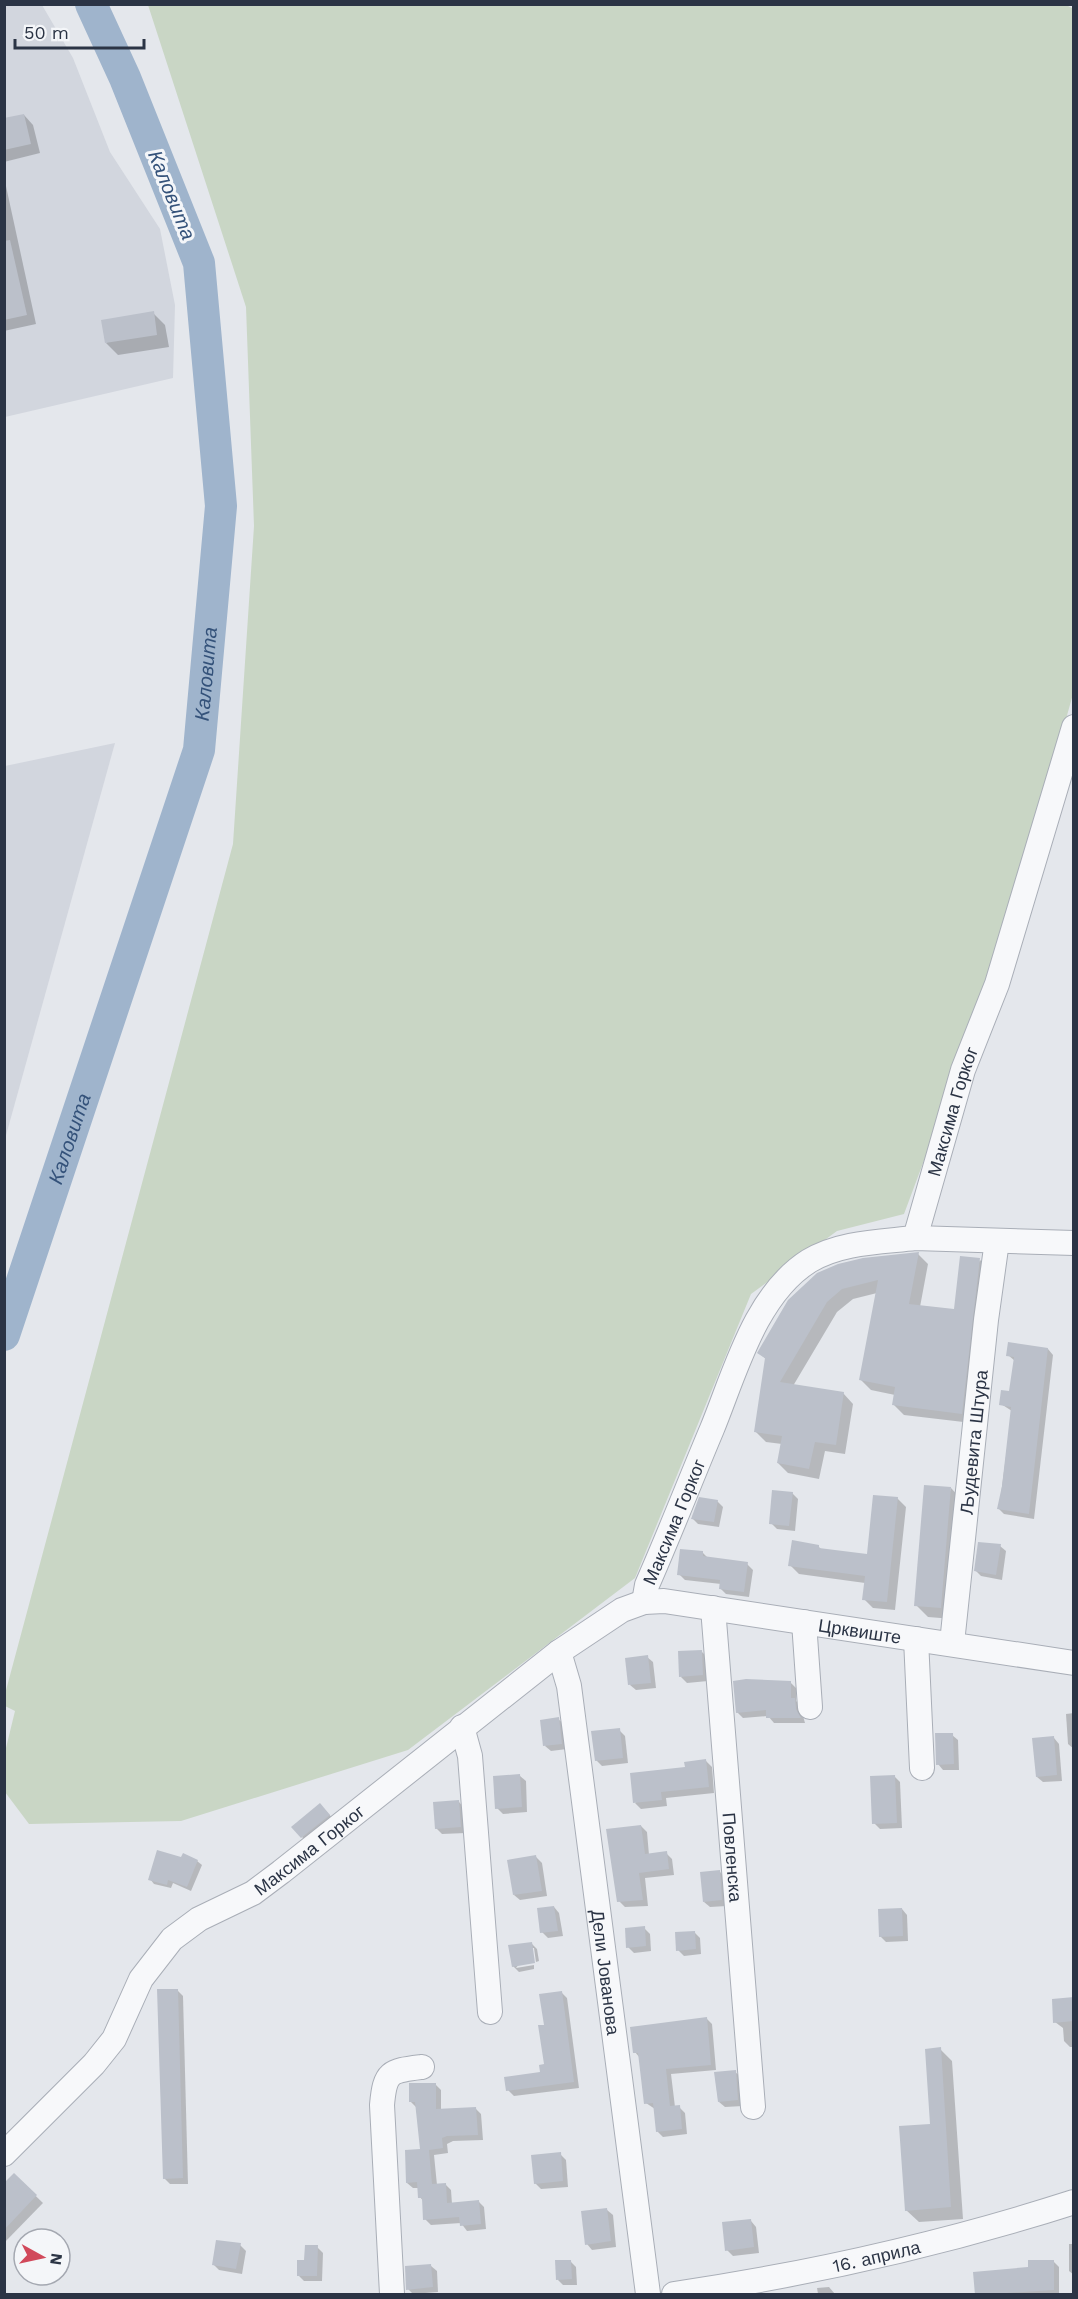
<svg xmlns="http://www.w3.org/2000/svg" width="1078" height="2299" font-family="'Work Sans',sans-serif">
  <rect width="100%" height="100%" fill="#e4e7ec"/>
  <g fill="#d2d6de">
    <polygon points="4,5 42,5 73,58 110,152 160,229 175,305 173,378 5,417"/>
    <polygon points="115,743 5,1139 5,766"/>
  </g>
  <polygon fill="#c9d6c5" points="148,5 1066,5 1074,9 1073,694 998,962 904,1214 837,1231 751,1294 635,1578 408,1750 181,1821 29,1824 5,1792 5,1752 15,1711 5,1706 5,1694 233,844 254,526 246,307"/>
  <g fill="#0003">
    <polygon points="24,115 33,125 40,153 4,162 4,120"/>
    <polygon points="4,177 36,324 4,331"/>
    <polygon points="153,313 165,325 169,347 118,355 106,343"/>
    <polygon points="918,1254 928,1264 920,1307 955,1311 980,1260 990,1270 972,1423 904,1415 894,1405 895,1395 871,1390 861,1380 877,1293 853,1299 837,1312 793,1386 843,1393 853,1404 845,1454 825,1451 819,1479 788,1473 778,1463 782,1444 766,1442 755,1431 767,1360 759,1353 789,1301"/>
    <polygon points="1048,1349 1053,1355 1034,1519 1004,1514 999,1509 1012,1411 1001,1404 1010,1393 1015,1361 1008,1355"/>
    <polygon points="951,1488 963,1501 953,1619 928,1617 916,1605"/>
    <polygon points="792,1493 798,1499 795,1531 777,1529 771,1523"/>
    <polygon points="897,1498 906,1507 895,1610 873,1608 864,1599 865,1583 799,1574 790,1565 818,1546 821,1549 868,1556"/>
    <polygon points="717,1501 723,1507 719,1527 698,1524 692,1518"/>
    <polygon points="1000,1546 1006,1551 1002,1580 981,1576 975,1570"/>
    <polygon points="703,1553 708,1558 747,1564 753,1570 749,1597 726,1594 720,1588 721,1584 685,1580 679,1574"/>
    <polygon points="701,1651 707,1657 708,1681 687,1683 681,1677"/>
    <polygon points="647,1657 653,1662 656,1688 636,1690 630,1685"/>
    <polygon points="790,1682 796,1688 796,1701 800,1705 805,1723 774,1723 768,1716 743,1718 737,1712"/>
    <polygon points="1074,1713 1074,1749 1068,1744 1066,1714"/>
    <polygon points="558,1719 564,1724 567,1749 551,1751 545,1746"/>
    <polygon points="619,1730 625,1736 628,1763 602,1766 596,1760"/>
    <polygon points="952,1735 958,1740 959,1770 943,1770 938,1764"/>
    <polygon points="1054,1738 1059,1744 1062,1781 1043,1782 1037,1777"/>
    <polygon points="706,1761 712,1767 714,1793 666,1798 667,1806 641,1809 635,1803 686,1769"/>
    <polygon points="520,1776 526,1781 527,1812 503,1814 497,1808"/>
    <polygon points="894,1776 900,1782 902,1828 880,1829 874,1823"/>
    <polygon points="459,1802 464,1808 466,1833 442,1834 436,1828"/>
    <polygon points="326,1811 335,1821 308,1843 302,1837"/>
    <polygon points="641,1826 647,1832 649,1855 666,1853 672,1859 674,1875 645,1878 648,1906 625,1907 619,1901"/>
    <polygon points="536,1857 542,1863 547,1896 520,1900 514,1895"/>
    <polygon points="182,1859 197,1861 202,1865 191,1891 173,1883 171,1888 154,1884 150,1879"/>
    <polygon points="719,1871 725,1877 727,1906 710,1907 704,1902"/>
    <polygon points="554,1907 559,1913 563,1936 548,1938 542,1932"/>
    <polygon points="902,1909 907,1915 908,1941 886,1942 880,1936"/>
    <polygon points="644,1928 650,1934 651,1951 634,1953 628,1947"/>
    <polygon points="694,1932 700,1938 701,1954 684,1956 678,1950"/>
    <polygon points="531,1943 537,1949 539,1961 536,1962 534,1948 531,1948 516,1968 534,1965 534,1969 519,1972 513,1966"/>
    <polygon points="177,1990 183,1996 188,2184 170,2184 164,2178"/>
    <polygon points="561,1992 567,1998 579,2088 514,2096 508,2090 541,2073 545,2065 545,2026"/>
    <polygon points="1074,1999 1074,2047 1070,2047 1064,2041 1063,2028 1055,2022"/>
    <polygon points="706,2018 712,2024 716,2070 671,2074 675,2107 679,2107 685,2113 687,2134 663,2137 657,2131 655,2109 646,2103 640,2058 635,2052"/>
    <polygon points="940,2049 952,2061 963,2219 919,2222 906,2210 931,2125"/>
    <polygon points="735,2072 741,2077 743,2106 725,2107 719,2102"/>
    <polygon points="436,2085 441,2090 441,2110 476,2109 481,2114 483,2140 453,2141 447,2144 448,2153 434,2155 437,2185 445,2184 451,2190 452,2204 479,2202 484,2207 486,2229 467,2231 461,2223 431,2225 425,2219 424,2202 420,2197 419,2188 413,2188 407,2183 422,2150 416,2107 410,2101"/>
    <polygon points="560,2154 566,2160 568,2187 541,2189 535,2183"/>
    <polygon points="14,2175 43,2203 4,2243 4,2185"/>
    <polygon points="607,2210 613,2215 616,2247 592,2250 587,2244"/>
    <polygon points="751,2221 756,2227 759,2253 733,2256 727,2250"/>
    <polygon points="1069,2244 1074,2244 1074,2275 1069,2271"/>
    <polygon points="240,2245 246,2251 242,2274 219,2270 213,2264"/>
    <polygon points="317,2247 323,2253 322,2281 304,2281 298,2275"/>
    <polygon points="570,2261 576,2267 577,2285 563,2285 558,2280"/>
    <polygon points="1053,2261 1059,2267 1059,2294 977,2294 1029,2268"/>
    <polygon points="431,2266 437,2271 438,2292 413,2294 408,2289"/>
    <polygon points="829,2287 835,2294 818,2294 817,2288"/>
  </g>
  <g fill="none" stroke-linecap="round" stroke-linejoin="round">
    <path stroke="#9fb4cc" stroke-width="32" id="s1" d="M4 1335 199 750 221 506 199 263 125 78 91 4"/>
  </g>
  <g fill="#bbc0ca">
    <polygon points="24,114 31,144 4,150 4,118"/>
    <polygon points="10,240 27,315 4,320 4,241"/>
    <polygon points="154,311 157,335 105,343 101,320"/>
    <polygon points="919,1252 909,1304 954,1309 960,1256 980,1258 962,1414 892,1405 895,1387 859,1380 878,1280 842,1289 827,1302 780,1382 844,1392 836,1445 815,1442 809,1469 777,1463 782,1436 754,1432 765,1358 757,1353 788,1300 817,1273 838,1264 863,1258"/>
    <polygon points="1008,1342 1048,1348 1029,1514 997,1509 1002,1486 1011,1407 999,1405 1001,1390 1009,1391 1014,1357 1006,1356"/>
    <polygon points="924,1485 951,1487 941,1608 914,1606"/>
    <polygon points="772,1490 793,1492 789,1526 769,1524"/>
    <polygon points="873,1495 898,1497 887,1602 862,1600 865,1576 788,1566 792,1540 819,1545 819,1548 867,1554"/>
    <polygon points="699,1497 718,1500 714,1522 691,1519"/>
    <polygon points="978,1542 1001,1544 996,1575 974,1571"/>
    <polygon points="680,1549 703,1551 703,1556 748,1562 744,1592 719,1589 720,1580 677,1575"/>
    <polygon points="702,1650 703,1675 679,1677 678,1651"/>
    <polygon points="648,1655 651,1683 628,1685 625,1658"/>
    <polygon points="746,1679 791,1681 791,1698 795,1698 796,1709 801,1718 766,1718 766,1710 736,1713 733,1681"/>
    <polygon points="559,1717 562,1744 543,1746 540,1720"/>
    <polygon points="620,1728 623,1758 595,1761 591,1731"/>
    <polygon points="935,1733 953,1733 954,1764 936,1765"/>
    <polygon points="1054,1736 1057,1775 1036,1777 1032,1738"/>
    <polygon points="706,1759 709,1787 661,1792 662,1800 633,1803 630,1773 685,1767 684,1762"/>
    <polygon points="520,1774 522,1807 495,1809 493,1776"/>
    <polygon points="895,1775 897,1823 872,1824 870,1776"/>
    <polygon points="459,1800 461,1827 435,1829 433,1802"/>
    <polygon points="320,1803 330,1815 301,1838 291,1827"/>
    <polygon points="641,1825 645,1854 667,1851 669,1869 639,1873 643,1900 617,1902 606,1829"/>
    <polygon points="157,1850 181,1857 183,1853 198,1860 187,1887 168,1880 167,1885 148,1880"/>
    <polygon points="536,1855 542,1891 513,1895 507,1860"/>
    <polygon points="720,1870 722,1900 703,1902 700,1872"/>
    <polygon points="554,1906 558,1931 540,1933 537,1908"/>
    <polygon points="902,1908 903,1936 879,1937 878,1909"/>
    <polygon points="645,1926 646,1946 626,1948 625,1928"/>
    <polygon points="695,1931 696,1949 676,1951 675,1932"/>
    <polygon points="532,1942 535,1963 512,1967 508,1945"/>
    <polygon points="157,1989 178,1989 183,2178 163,2179"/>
    <polygon points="562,1991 574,2082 506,2091 504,2077 540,2072 539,2065 544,2064 538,2025 544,2025 539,1994"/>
    <polygon points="1074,1997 1074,2021 1053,2023 1052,1999"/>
    <polygon points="707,2017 711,2065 666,2069 670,2106 680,2105 682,2129 656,2132 653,2103 644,2104 638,2053 633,2053 630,2027"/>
    <polygon points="941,2047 951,2207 905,2211 899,2126 930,2124 925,2049"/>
    <polygon points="736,2070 738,2100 718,2102 714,2072"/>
    <polygon points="409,2083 436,2083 436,2109 476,2107 478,2135 447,2136 442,2138 443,2148 429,2150 432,2184 446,2183 447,2203 479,2200 481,2224 460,2226 459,2217 423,2220 422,2198 418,2198 417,2182 406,2183 405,2150 420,2149 415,2102 409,2102"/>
    <polygon points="561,2152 563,2181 534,2184 531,2155"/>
    <polygon points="14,2173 37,2195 4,2230 4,2183"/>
    <polygon points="607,2208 611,2241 585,2245 581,2211"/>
    <polygon points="751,2219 754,2247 725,2251 722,2222"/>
    <polygon points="216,2240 241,2243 236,2269 212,2265"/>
    <polygon points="305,2245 318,2245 317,2276 297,2276 297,2260 304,2260"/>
    <polygon points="555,2260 571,2260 572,2279 556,2280"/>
    <polygon points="1028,2260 1054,2260 1054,2290 975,2295 973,2272 1028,2267"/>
    <polygon points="431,2264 433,2287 406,2290 405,2266"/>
  </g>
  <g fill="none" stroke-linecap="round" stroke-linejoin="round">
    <defs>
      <g id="minor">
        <path id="s2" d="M915 1238 963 1070 997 984 1074 727"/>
        <path id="s3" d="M644 1602 647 1585C670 1533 690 1481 712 1429 735 1373 755 1295 809 1261 840 1242 880 1242 915 1238L1074 1243"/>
        <path id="s4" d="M713 1608 753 2107"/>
        <polyline points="804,1622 810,1707"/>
        <polyline points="916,1639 922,1768"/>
        <path id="s5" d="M952 1643 986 1320 997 1241"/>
        <path id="s6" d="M559 1652 569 1686 648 2294"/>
        <polyline points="462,1727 470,1756 490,2012"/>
        <path id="s7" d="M4 2154 94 2064 114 2039 141 1979 172 1939 199 1919 253 1893 281 1872 559 1652 622 1610 644 1602 664 1601 1074 1663"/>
        <path d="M392 2294 382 2105C385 2071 390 2071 422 2067"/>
        <path id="s8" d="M674 2294C810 2274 943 2244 1074 2202"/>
      </g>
    </defs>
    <use href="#minor" stroke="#a9aeb7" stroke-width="26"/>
    <use href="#minor" stroke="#f7f8fa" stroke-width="24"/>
  </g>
  <g text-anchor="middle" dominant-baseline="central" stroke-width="6" stroke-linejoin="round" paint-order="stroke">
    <g font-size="18" fill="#2b3445" stroke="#f4f6f9">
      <text stroke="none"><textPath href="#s2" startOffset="132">Максима Горког</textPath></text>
      <text stroke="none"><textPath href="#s5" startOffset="202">Људевита Штура</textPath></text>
      <text stroke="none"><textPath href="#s3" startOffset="86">Максима Горког</textPath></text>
      <text stroke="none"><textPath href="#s7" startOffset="1076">Црквиште</textPath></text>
      <text stroke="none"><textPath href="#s7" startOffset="440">Максима Горког</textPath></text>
      <text stroke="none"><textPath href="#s4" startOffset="250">Повленска</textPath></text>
      <text stroke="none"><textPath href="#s6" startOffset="324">Дели Јованова</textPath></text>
      <text stroke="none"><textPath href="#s8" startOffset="206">16. априла</textPath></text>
    </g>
    <g font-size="20" font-style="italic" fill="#34527a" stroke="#f4f6f9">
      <text transform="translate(172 195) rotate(68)">Каловита</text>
      <text stroke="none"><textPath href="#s1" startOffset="693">Каловита</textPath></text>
      <text stroke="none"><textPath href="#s1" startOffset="207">Каловита</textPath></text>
    </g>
  </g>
  <rect width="1078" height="2299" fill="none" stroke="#2b3445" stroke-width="12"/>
  <g transform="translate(42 2257) rotate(98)"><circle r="28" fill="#f4f6f9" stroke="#a4a8b1" stroke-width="1.5"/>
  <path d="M0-4.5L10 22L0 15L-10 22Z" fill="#d1495b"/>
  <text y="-9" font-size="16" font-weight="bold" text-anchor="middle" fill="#2b3445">N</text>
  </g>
  <path d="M15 39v9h129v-9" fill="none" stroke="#2b3445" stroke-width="3"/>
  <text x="24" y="39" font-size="18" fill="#2b3445" stroke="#f4f6f9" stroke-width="4.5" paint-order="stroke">50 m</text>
</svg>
